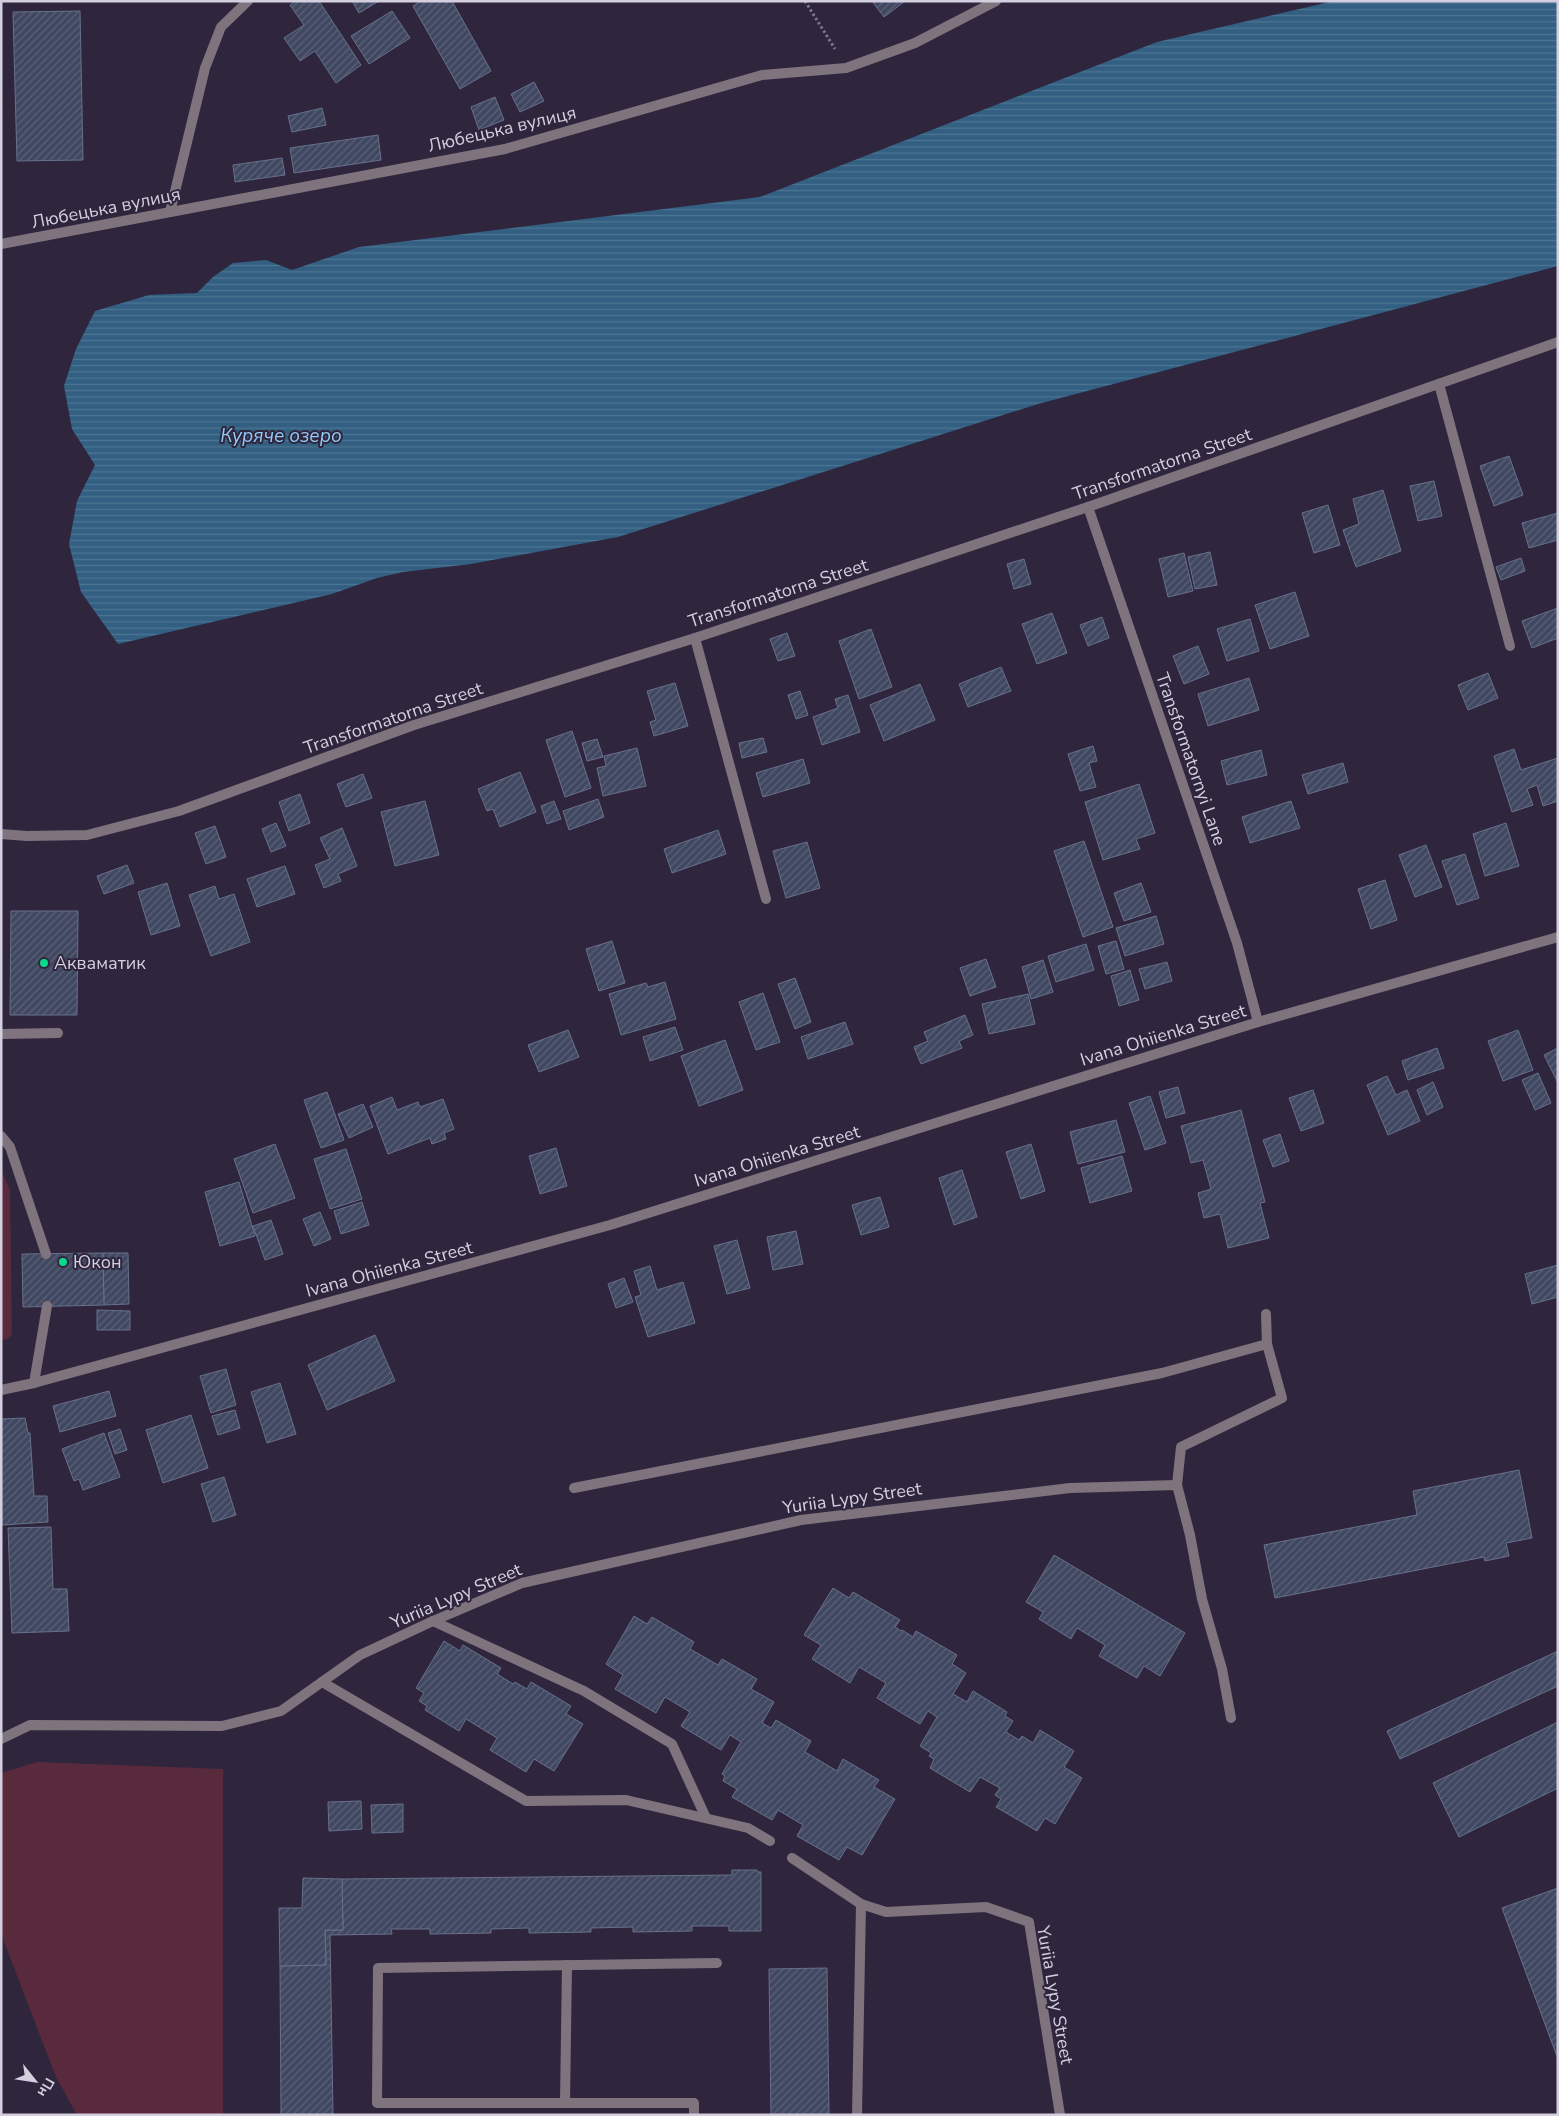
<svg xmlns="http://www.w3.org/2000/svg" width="1559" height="2116" font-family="'Nunito Sans',sans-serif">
  <defs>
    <pattern id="water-rules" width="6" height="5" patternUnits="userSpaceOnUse" patternTransform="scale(1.25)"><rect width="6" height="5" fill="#325f82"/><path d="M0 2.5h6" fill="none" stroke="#4f7593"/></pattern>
    <pattern id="building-hatch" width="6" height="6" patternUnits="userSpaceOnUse" patternTransform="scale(1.25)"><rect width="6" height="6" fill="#404861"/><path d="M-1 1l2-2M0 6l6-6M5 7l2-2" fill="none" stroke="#5b6177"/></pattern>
  </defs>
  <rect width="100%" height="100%" fill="#2f263e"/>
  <g fill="#582a3c">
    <polygon points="1,1169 10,1190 12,1334 8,1339 3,1340 1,1336"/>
    <polygon points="37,1762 223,1769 223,2115 77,2115 56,2077 1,1934 1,1773"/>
  </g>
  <polygon fill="url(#water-rules)" points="1334,1 1558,1 1558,266 1038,404 618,537 471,564 403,572 377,578 332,594 118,644 81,592 69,544 77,501 95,465 72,429 64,386 76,349 95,311 149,295 197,293 213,277 233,263 266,260 292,270 359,247 760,197 1157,42"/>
  <g fill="url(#building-hatch)" stroke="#68708c">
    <polygon points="296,1 319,1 361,65 336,83 315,51 300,61 284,38 304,25 290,5"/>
    <polygon points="352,1 379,1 359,13"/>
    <polygon points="421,1 452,1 491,71 460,89 413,6"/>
    <polygon points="872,1 905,1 884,17"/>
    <polygon points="80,11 83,160 17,161 13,12"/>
    <polygon points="392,11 410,38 369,64 351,36"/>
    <polygon points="534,82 544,101 520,112 511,94"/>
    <polygon points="495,97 504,120 479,130 471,107"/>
    <polygon points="322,108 326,125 292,132 288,116"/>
    <polygon points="378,135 381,160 294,173 290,148"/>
    <polygon points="282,158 285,175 235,182 233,165"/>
    <polygon points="1509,456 1523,495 1494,506 1480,466"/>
    <polygon points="1434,481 1442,516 1418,521 1410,486"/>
    <polygon points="1383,490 1401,551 1356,567 1343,530 1359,524 1353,499"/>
    <polygon points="1328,505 1340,545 1314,553 1302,513"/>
    <polygon points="1558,513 1558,540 1529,548 1522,523"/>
    <polygon points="1210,552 1217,585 1195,589 1188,557"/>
    <polygon points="1184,553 1193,591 1168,597 1159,559"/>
    <polygon points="1521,558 1525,571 1501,580 1496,567"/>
    <polygon points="1024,559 1031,584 1014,589 1007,564"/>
    <polygon points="1295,592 1309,636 1270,649 1255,605"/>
    <polygon points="1558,608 1558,638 1532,648 1522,621"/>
    <polygon points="1052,613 1067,653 1037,664 1022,624"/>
    <polygon points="1102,617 1109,638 1088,646 1080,625"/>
    <polygon points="1250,619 1259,651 1227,661 1217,629"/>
    <polygon points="871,629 892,687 859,699 839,641"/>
    <polygon points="787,633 795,656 778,661 770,639"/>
    <polygon points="1198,646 1209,674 1184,684 1173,656"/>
    <polygon points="1001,667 1011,691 968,707 959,684"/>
    <polygon points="1488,673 1498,698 1468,710 1458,685"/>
    <polygon points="1249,678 1259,710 1208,726 1198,694"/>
    <polygon points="675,683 688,726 654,736 650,722 656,720 647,691"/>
    <polygon points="920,684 935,720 884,741 870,705"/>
    <polygon points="800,691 808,715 796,719 788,695"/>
    <polygon points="848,695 860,732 822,745 813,717 838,708 835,699"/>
    <polygon points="572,731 591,788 565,797 546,740"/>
    <polygon points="763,738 767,752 742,758 739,743"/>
    <polygon points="597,739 603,757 587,761 582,743"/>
    <polygon points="1093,746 1097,761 1089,763 1096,787 1080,791 1068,754"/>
    <polygon points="637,748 646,786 603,796 597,768 606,766 604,756"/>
    <polygon points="1514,749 1521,770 1558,758 1558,801 1543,806 1537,785 1527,789 1533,805 1512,812 1494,756"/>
    <polygon points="1261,750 1267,775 1227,785 1221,761"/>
    <polygon points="803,759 810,783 763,797 756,773"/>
    <polygon points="1343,763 1348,782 1308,794 1302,775"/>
    <polygon points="520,772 536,812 500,827 493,809 487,811 478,789"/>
    <polygon points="363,774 372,798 346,807 337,784"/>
    <polygon points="1139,784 1155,833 1136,839 1140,849 1103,860 1085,802"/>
    <polygon points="300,794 310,823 289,831 279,802"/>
    <polygon points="598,799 604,817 569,830 563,811"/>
    <polygon points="425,801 439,855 395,866 381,812"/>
    <polygon points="554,801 561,819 547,824 541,806"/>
    <polygon points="1291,801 1300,828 1250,843 1242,817"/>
    <polygon points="276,823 286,846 271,852 262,829"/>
    <polygon points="1506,823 1519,866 1485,876 1473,834"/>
    <polygon points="215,826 226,857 206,864 195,833"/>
    <polygon points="342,828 357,866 338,874 341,881 324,888 315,865 330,859 320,838"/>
    <polygon points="718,830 726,854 672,873 664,849"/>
    <polygon points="1084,841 1113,927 1083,937 1054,851"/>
    <polygon points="807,842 820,888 786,898 773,851"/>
    <polygon points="1426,845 1442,887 1415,897 1399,855"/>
    <polygon points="1465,854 1479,898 1457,905 1442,861"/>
    <polygon points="127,865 134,883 104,894 97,876"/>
    <polygon points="285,866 295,894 257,907 247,879"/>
    <polygon points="1385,880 1397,920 1371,929 1358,889"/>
    <polygon points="167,883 180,926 151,935 138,892"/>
    <polygon points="1141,883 1151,912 1124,921 1114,893"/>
    <polygon points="215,886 219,899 234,894 250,942 211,956 189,895"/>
    <polygon points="11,911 78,911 77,1015 10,1015"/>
    <polygon points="1156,916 1164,944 1125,956 1116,928"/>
    <polygon points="612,941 625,983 599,991 586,949"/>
    <polygon points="1116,941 1124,969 1106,974 1098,946"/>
    <polygon points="1086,944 1094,970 1056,982 1048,956"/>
    <polygon points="986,959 996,987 970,996 960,968"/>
    <polygon points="1043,960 1053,992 1031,999 1022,967"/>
    <polygon points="1167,962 1172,981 1145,989 1139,969"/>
    <polygon points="1130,970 1139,1000 1119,1006 1111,976"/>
    <polygon points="795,978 811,1022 795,1029 778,984"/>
    <polygon points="665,982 676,1019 621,1035 609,994 646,983 648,987"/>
    <polygon points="763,993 780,1042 756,1050 739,1002"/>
    <polygon points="1028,994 1035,1024 989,1034 982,1004"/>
    <polygon points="965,1015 973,1035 959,1041 962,1048 921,1064 914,1047 928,1041 924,1032"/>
    <polygon points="845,1022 853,1044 808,1059 801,1037"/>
    <polygon points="675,1027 683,1050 650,1061 643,1037"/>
    <polygon points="568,1030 579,1057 539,1072 528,1045"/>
    <polygon points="1518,1030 1533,1070 1503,1081 1488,1041"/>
    <polygon points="725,1040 743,1090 699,1106 681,1056"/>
    <polygon points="1437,1048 1444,1068 1408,1080 1402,1061"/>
    <polygon points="1558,1048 1558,1083 1544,1055"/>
    <polygon points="1538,1073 1551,1103 1535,1110 1522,1080"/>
    <polygon points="1387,1076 1396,1095 1407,1090 1420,1121 1388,1135 1367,1085"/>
    <polygon points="1433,1082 1443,1107 1427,1115 1417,1090"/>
    <polygon points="1178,1087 1185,1113 1166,1118 1159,1092"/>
    <polygon points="1313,1090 1324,1123 1301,1131 1289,1098"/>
    <polygon points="327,1092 344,1140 321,1148 304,1100"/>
    <polygon points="1150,1096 1166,1143 1145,1150 1129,1103"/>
    <polygon points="392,1097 397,1110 418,1102 420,1107 443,1099 454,1129 444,1133 446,1139 432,1144 430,1138 388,1154 370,1106"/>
    <polygon points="363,1104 373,1127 349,1138 338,1114"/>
    <polygon points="1241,1110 1265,1202 1260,1203 1269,1238 1228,1248 1220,1214 1204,1218 1198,1193 1211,1189 1203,1160 1191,1163 1181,1126"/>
    <polygon points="1116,1120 1125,1152 1078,1164 1070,1132"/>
    <polygon points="1280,1134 1289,1161 1273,1167 1263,1140"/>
    <polygon points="275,1144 295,1198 253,1213 234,1159"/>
    <polygon points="1031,1144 1045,1191 1021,1199 1006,1152"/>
    <polygon points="556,1148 567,1186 540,1194 529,1156"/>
    <polygon points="346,1149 362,1199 330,1209 314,1159"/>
    <polygon points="1122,1156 1132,1191 1090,1203 1081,1168"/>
    <polygon points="962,1170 977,1217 954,1225 939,1178"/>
    <polygon points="239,1182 255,1236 220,1246 205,1192"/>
    <polygon points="880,1197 889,1227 861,1235 852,1205"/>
    <polygon points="362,1202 369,1225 341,1234 334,1211"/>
    <polygon points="320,1212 331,1239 314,1246 303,1219"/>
    <polygon points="271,1220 283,1254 265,1260 253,1226"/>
    <polygon points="796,1231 803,1264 773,1270 767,1237"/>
    <polygon points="737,1240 750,1288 727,1294 714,1246"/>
    <polygon points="103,1253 128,1253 129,1304 104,1305"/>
    <polygon points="103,1253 104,1305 23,1307 22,1254"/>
    <polygon points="1558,1265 1558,1297 1532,1304 1525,1274"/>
    <polygon points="650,1266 657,1290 683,1282 695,1323 648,1337 635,1297 641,1295 634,1271"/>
    <polygon points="624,1278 633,1302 616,1308 608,1284"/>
    <polygon points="97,1310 130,1311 130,1330 97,1330"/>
    <polygon points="375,1335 395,1381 327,1410 308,1365"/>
    <polygon points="226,1369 236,1405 211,1413 200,1376"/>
    <polygon points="280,1383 296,1434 267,1443 251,1392"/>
    <polygon points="109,1391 116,1416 60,1432 53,1406"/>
    <polygon points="235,1410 240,1428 218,1435 212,1416"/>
    <polygon points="191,1415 208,1468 163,1483 146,1430"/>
    <polygon points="25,1418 28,1433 30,1433 34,1496 47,1496 48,1522 2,1525 1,1419"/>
    <polygon points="120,1429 127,1450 115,1454 108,1433"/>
    <polygon points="104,1433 120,1477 83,1490 79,1479 74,1481 62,1449"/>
    <polygon points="1519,1470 1532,1538 1506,1543 1509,1556 1485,1561 1484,1557 1275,1598 1264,1545 1417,1515 1413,1491"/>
    <polygon points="224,1477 236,1515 213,1522 201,1484"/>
    <polygon points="51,1527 53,1589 67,1589 69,1631 12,1633 8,1528"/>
    <polygon points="1054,1555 1185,1633 1160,1676 1144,1666 1137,1678 1099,1656 1105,1645 1077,1628 1071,1639 1039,1619 1043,1612 1026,1602"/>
    <polygon points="833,1588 849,1598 853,1592 900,1620 895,1627 901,1631 902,1630 913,1637 916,1631 957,1655 952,1664 966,1673 953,1694 967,1702 973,1691 1007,1712 1005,1716 1013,1721 1006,1732 1019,1740 1022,1736 1033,1743 1040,1730 1074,1751 1064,1767 1082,1778 1055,1824 1045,1818 1037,1831 996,1807 1001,1799 995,1795 1000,1788 980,1777 970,1792 930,1768 934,1759 929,1756 931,1753 920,1746 937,1717 928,1711 920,1724 877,1698 886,1683 859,1667 850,1683 812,1659 821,1645 804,1635"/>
    <polygon points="634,1616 647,1624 652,1617 694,1642 690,1649 718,1665 722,1659 757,1679 751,1689 774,1702 762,1723 771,1728 776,1720 811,1741 805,1752 837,1771 843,1759 879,1780 874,1787 895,1799 862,1855 847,1847 839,1860 797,1836 803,1825 778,1810 772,1820 732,1797 737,1789 723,1781 725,1776 722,1774 741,1742 730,1735 721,1750 681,1726 690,1712 665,1697 656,1713 615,1689 623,1675 606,1664"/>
    <polygon points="444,1641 460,1651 463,1645 501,1668 497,1674 513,1684 515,1682 527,1689 531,1682 571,1706 566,1714 583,1724 554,1771 534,1759 526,1772 490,1750 497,1738 466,1719 459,1731 425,1710 427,1706 419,1701 424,1693 416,1688"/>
    <polygon points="1558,1651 1558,1686 1400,1759 1387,1731"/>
    <polygon points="1558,1722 1558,1788 1459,1837 1433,1783"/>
    <polygon points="361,1801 362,1829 329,1831 328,1802"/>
    <polygon points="403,1804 403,1832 372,1833 371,1805"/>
    <polygon points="732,1870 757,1870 757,1872 761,1872 761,1931 729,1931 729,1926 692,1926 692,1931 633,1932 633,1927 591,1928 591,1932 529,1933 529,1928 491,1929 491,1933 430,1934 430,1929 391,1929 392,1934 330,1935 333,2115 281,2115 280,1966 326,1965 325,1930 343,1930 342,1879 732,1875"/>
    <polygon points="303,1878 342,1879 343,1930 325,1930 326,1965 280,1966 279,1908 302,1908"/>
    <polygon points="1558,1888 1558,2059 1502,1908"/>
    <polygon points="827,1968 829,2115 771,2115 769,1969"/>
  </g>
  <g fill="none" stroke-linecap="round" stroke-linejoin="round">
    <polyline stroke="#7e778b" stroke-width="3" stroke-dasharray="2.5 2.5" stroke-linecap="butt" points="805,1 835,49"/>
    <g stroke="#7f747e" stroke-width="10">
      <polyline points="1439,384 1510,646"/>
      <polyline points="695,638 766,899"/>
      <polyline points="1,1034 58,1033"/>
      <polyline points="1,1136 10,1147 46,1254"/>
      <polyline points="34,1383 47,1306"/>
      <polyline points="1177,1485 1181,1447 1282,1398 1267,1344 1266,1314"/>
      <polyline points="574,1488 1162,1373 1267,1344"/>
      <polyline points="433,1621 584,1691 672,1744 706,1818"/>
      <polyline points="565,2103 567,1965"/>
      <polyline points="694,2115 694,2103 377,2103 378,1968 717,1963"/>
      <polyline points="857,2115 861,1904"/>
    </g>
    <g stroke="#7f747e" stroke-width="10">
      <polyline points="170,212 205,68 221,27 248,1"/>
      <polyline points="1,244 505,149 762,75 846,68 915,43 996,1"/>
      <polyline points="1088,507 1237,943 1258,1022"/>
      <polyline points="1,834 27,836 87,835 179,811 414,725 695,638 1088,507 1558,342"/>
      <polyline points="1,1390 34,1383 610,1225 1258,1022 1558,937"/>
      <polyline points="322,1682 526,1801 626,1800 748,1828 770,1841"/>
      <polyline points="1,1739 30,1725 222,1726 281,1711 360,1655 433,1621 522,1583 801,1520 1070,1488 1177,1485 1190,1535 1202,1599 1222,1669 1231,1718"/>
      <polyline points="792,1858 861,1904 886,1912 986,1907 1029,1922 1060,2115"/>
    </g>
  </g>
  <g fill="#08d98b" stroke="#2f263e" stroke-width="2">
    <circle cx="44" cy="963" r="5"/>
    <circle cx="63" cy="1262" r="5"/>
  </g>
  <g text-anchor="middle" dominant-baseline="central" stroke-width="4" stroke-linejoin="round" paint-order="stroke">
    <g font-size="18" fill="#d4cfdf" stroke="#2f263e">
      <text transform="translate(502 129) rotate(-13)">Любецька вулиця</text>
      <text transform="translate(106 208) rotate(-11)">Любецька вулиця</text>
      <text transform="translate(1162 464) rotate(-19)">Transformatorna Street</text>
      <text transform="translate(778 593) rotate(-18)">Transformatorna Street</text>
      <text transform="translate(393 718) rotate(-19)">Transformatorna Street</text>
      <text transform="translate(1191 759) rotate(71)">Transformatornyi Lane</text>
      <text transform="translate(1163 1035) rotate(-17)">Ivana Ohiienka Street</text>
      <text transform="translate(777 1156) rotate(-17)">Ivana Ohiienka Street</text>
      <text transform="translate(389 1269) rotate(-15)">Ivana Ohiienka Street</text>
      <text transform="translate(852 1498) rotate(-8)">Yuriia Lypy Street</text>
      <text transform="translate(456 1596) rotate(-23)">Yuriia Lypy Street</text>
      <text transform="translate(1055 1995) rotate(80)">Yuriia Lypy Street</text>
    </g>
    <g font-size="18" fill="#d4cfdf" stroke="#2f263e" text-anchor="start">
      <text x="54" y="963">Акваматик</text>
      <text x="73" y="1262">Юкон</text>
    </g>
    <g font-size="19" font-style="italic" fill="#93c9f5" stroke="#2f263e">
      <text x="281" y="436">Куряче озеро</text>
    </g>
  </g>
  <rect width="1559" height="2116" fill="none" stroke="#d4cfdf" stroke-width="5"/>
  <g transform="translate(35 2081) rotate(120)" stroke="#2f263e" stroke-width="4" paint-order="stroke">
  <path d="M0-4L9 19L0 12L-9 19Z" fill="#d4cfdf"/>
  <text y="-8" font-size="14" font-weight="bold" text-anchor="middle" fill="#d4cfdf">Пн</text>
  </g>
</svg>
